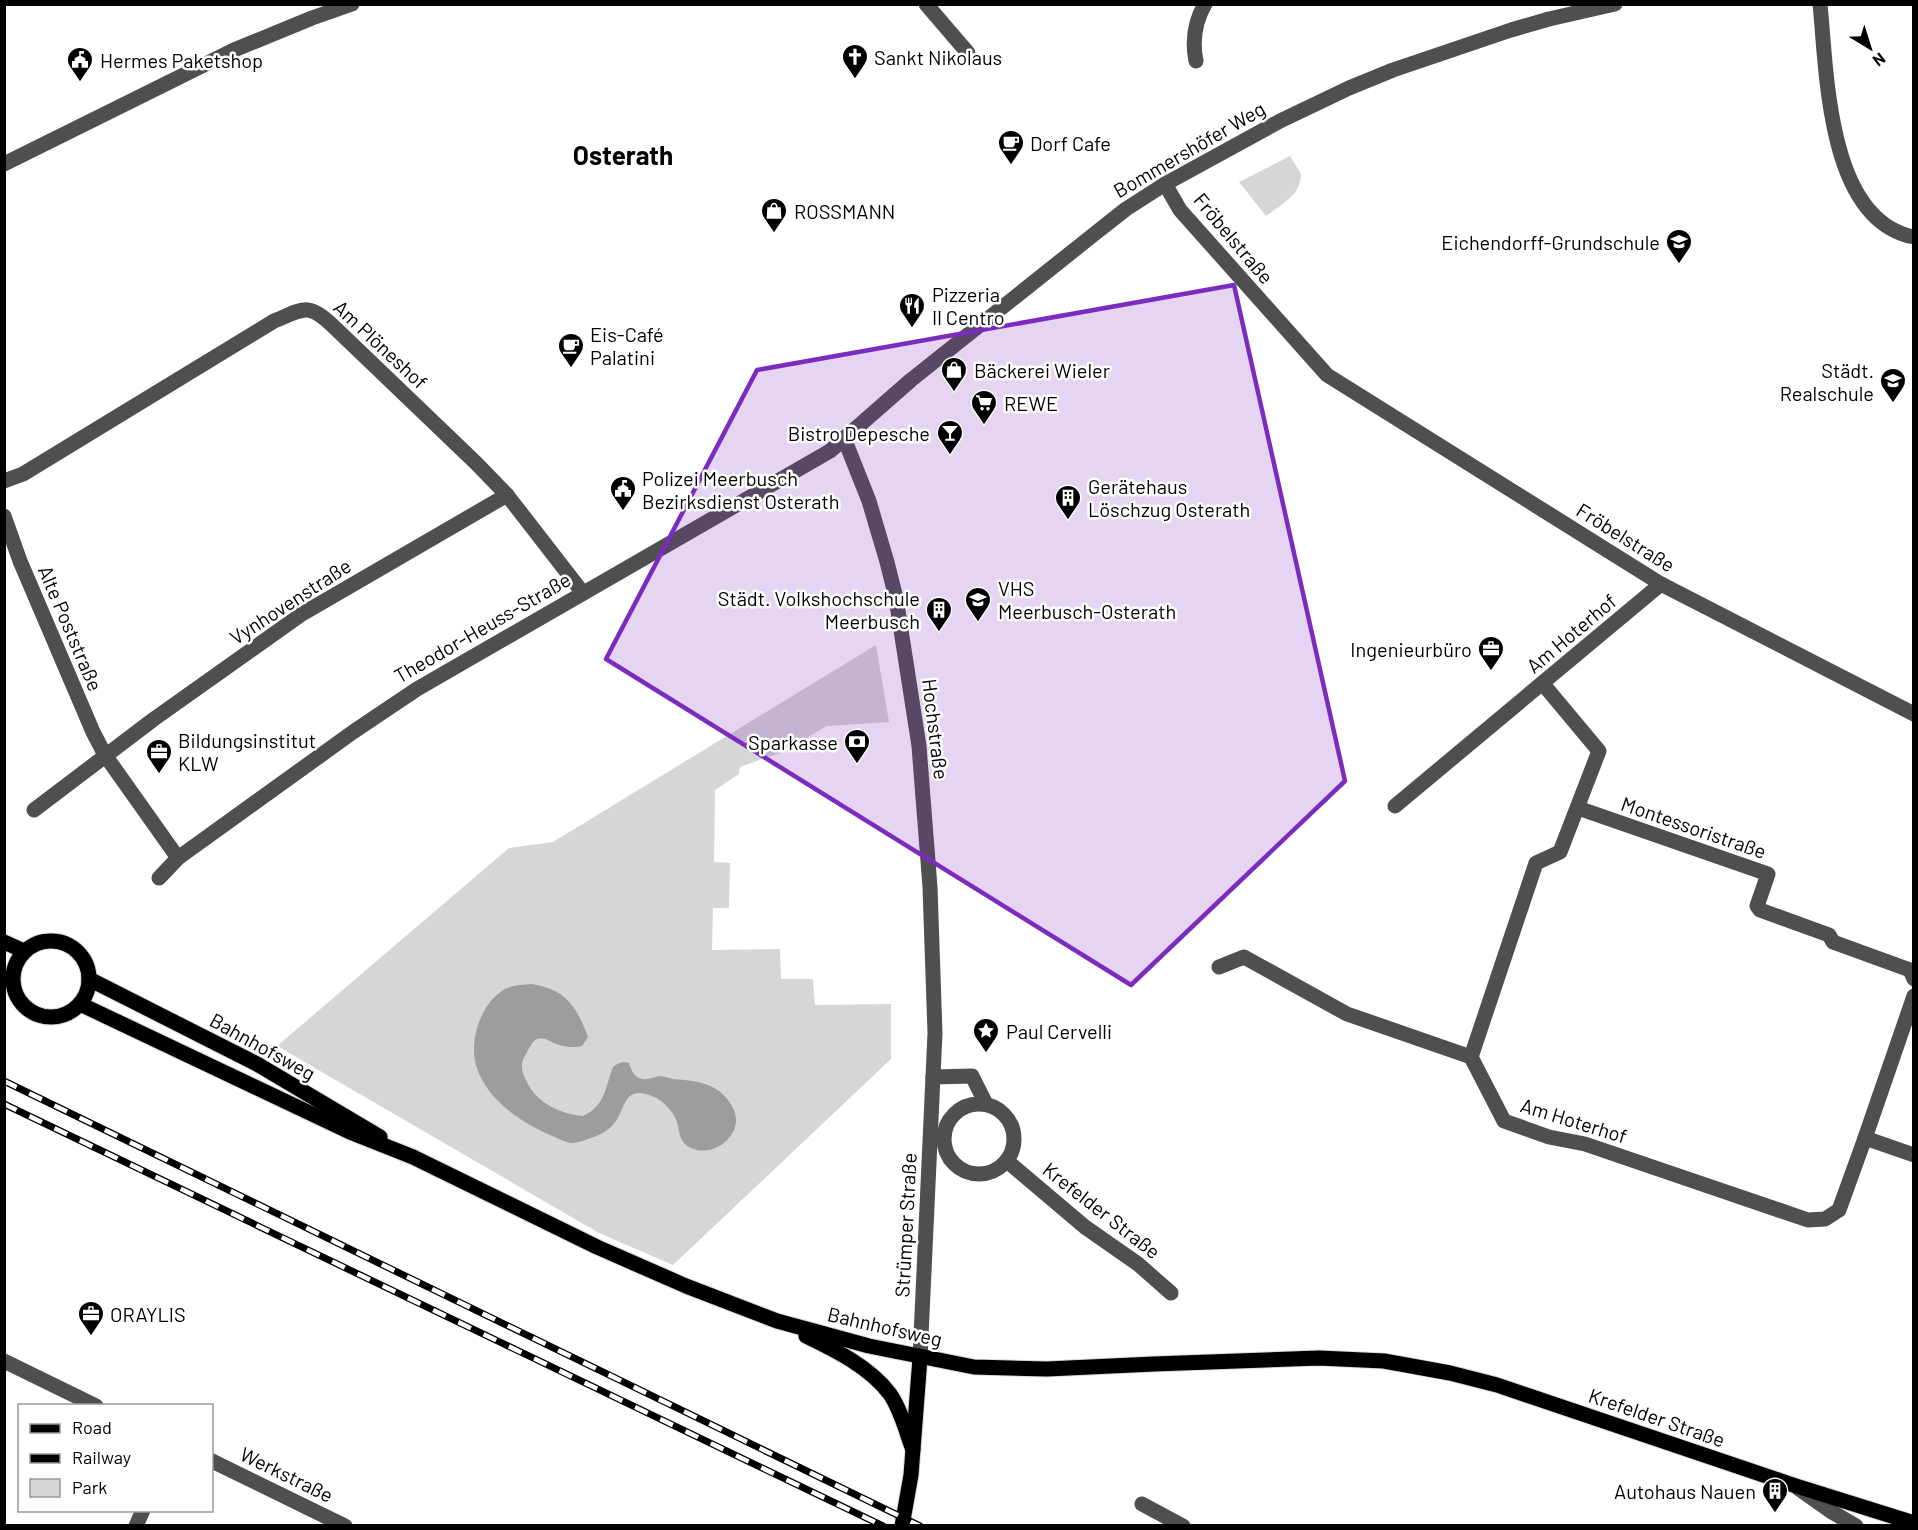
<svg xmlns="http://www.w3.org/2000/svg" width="1918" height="1530" font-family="Barlow,sans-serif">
  <rect width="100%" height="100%" fill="#fff"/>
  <g fill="#d6d6d6">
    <path d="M1290 156 1301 174C1301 195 1282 204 1266 216L1239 182Z"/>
    <polygon points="876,645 889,722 827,726 806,738 798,739 780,753 740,767 739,774 715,790 714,862 730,863 729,908 713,908 712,950 780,949 781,979 813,979 815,1005 891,1004 891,1059 673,1265 599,1233 277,1046 509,848 553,842"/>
  </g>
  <path fill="#9d9d9d" d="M531 984C565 989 576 1005 588 1037L582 1046C574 1048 567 1047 559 1045 552 1043 544 1036 537 1039 532 1041 529 1049 526 1054 520 1063 521 1071 526 1080 535 1102 560 1114 583 1116 605 1106 605 1088 613 1067 618 1063 623 1061 629 1063 631 1069 633 1075 639 1078 646 1081 649 1078 656 1077 660 1075 668 1078 673 1079 698 1081 719 1083 732 1106 737 1115 738 1126 731 1135 722 1150 698 1157 684 1143 679 1137 679 1129 677 1122 673 1111 663 1100 652 1096 621 1084 627 1111 612 1126 605 1133 597 1136 588 1139 583 1141 576 1143 571 1143 564 1142 556 1137 550 1135 520 1122 485 1098 476 1065 469 1040 481 1002 505 989 512 985 523 985 531 984Z"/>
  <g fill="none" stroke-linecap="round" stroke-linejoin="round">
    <defs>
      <g id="major">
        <circle cx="51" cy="979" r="38"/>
        <polyline points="4,942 24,951"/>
        <polyline points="89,979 257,1064 380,1137"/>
        <polyline points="80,1004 350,1132 413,1157 597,1247 686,1286 777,1321 869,1346 974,1367 1047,1369 1154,1364 1319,1358 1384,1361 1450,1373 1497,1385 1793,1485 1914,1523"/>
        <path d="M806 1336C835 1350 870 1367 890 1394 901 1410 906 1431 913 1450"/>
        <polyline points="902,1526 911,1475 920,1358"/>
      </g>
    </defs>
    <use href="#major" stroke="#dbdbdb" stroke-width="17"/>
    <g stroke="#4f4f4f" stroke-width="15">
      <polyline points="926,4 968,53"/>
      <path d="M1820 4C1827 73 1827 220 1914 237"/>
      <path d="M1196 61C1192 41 1194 23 1205 4"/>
      <polyline points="4,164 234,50 312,18 352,4"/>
      <polyline points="1165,184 1180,210 1327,375 1661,584 1914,714"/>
      <polyline points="844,438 869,501 887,562 896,598 919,746 930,887 935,1033 920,1358"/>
      <path d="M4 481 23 474 274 321C303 309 308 302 332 325L476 463 507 495 583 593"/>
      <polyline points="4,516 20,561 93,732 105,755 178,858"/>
      <polyline points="1395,806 1661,584"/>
      <polyline points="1578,808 1768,874 1757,906 1760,910 1829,935 1833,942 1910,970 1914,979"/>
      <polyline points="34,810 154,719 302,614 507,495"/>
      <polyline points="159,878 178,858 353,732 417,689 830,451 911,380 1088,239 1126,209 1165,184 1280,121 1349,88 1393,70 1511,30 1549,19 1615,4"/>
      <polyline points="1219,967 1244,957 1347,1014 1471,1057 1504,1121 1549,1137 1585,1144 1808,1220 1825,1219 1839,1210 1865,1138 1914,1155"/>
      <polyline points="1471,1057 1536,863 1560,852 1599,751 1543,684"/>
      <polyline points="933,1077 972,1076 986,1104"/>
      <circle cx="979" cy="1139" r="35"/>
      <polyline points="1865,1138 1914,996"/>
      <polyline points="1007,1161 1085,1227 1138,1264 1171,1293"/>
      <polyline points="4,1361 96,1406"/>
      <polyline points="212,1461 345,1526"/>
      <polyline points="1798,1488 1832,1512 1856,1526"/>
      <polyline points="1142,1504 1183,1526"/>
      <polyline points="136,1526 143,1510"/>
    </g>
    <use href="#major" stroke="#000" stroke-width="15"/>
    <defs>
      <g id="rail">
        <polyline points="4,1081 920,1526"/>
        <polyline points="4,1104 883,1526"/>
      </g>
    </defs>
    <use href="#rail" stroke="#000" stroke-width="7"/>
    <use href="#rail" stroke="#fff" stroke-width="4.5" stroke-dasharray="14" stroke-linecap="butt"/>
  </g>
  <path fill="#7b2cbf" fill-opacity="0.2" stroke="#7b2cbf" stroke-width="4.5" stroke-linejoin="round" d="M1234 285 1345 781 1131 985 606 659 757 370Z"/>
  <defs>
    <symbol id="church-pin" viewBox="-11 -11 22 30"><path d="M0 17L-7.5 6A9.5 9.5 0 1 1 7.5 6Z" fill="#000" stroke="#fff"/><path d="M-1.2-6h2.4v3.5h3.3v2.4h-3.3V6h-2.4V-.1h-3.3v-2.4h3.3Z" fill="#fff"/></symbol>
    <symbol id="civic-pin" viewBox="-11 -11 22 30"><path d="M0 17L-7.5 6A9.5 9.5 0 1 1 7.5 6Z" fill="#000" stroke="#fff"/><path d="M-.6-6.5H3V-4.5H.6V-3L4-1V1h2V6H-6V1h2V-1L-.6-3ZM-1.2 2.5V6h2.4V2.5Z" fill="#fff"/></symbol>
    <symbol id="cafe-pin" viewBox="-11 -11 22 30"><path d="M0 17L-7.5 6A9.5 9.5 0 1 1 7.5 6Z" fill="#000" stroke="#fff"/><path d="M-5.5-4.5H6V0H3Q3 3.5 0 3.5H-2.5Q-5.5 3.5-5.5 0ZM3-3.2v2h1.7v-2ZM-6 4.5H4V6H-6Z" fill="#fff"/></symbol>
    <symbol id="shop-pin" viewBox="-11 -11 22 30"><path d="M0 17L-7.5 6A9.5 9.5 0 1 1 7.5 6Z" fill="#000" stroke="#fff"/><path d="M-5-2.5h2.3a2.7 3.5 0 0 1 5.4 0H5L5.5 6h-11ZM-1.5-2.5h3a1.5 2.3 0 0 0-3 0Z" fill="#fff"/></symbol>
    <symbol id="school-pin" viewBox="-11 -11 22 30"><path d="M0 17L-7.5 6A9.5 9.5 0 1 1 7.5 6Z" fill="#000" stroke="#fff"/><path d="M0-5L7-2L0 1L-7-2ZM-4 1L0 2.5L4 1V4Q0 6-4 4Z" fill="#fff"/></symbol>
    <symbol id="restaurant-pin" viewBox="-11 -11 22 30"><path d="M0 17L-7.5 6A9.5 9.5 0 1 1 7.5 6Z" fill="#000" stroke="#fff"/><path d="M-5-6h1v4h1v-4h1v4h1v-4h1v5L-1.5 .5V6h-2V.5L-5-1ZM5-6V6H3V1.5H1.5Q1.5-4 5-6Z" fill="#fff"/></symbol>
    <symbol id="supermarket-pin" viewBox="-11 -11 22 30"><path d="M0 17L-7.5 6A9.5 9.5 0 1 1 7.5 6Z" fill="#000" stroke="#fff"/><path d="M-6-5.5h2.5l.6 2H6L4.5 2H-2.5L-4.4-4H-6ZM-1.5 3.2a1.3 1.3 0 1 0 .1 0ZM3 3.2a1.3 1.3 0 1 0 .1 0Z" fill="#fff"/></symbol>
    <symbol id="bar-pin" viewBox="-11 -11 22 30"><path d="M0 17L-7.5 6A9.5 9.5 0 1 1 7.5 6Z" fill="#000" stroke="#fff"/><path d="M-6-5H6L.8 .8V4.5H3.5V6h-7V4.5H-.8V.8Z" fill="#fff"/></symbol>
    <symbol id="building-pin" viewBox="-11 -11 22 30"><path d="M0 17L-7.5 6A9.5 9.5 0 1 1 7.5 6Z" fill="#000" stroke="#fff"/><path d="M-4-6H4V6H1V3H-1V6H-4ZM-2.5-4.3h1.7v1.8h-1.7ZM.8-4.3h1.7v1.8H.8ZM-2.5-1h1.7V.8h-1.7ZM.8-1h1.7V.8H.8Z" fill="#fff"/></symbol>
    <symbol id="office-pin" viewBox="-11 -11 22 30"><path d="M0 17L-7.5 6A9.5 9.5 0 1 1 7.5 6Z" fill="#000" stroke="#fff"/><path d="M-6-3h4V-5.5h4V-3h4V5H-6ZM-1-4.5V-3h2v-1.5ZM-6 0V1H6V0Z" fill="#fff"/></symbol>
    <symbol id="bank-pin" viewBox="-11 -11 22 30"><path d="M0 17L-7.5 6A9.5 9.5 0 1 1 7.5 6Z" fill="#000" stroke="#fff"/><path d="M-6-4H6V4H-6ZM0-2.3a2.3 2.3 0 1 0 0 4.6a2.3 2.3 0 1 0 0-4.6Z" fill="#fff"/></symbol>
    <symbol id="sight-pin" viewBox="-11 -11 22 30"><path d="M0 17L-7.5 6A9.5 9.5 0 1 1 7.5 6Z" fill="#000" stroke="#fff"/><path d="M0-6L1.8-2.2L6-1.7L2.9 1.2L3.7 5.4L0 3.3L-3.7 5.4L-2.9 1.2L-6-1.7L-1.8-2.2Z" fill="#fff"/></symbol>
  </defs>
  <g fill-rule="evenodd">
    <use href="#church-pin" x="840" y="42" width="30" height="40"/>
    <use href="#civic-pin" x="65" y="45" width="30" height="40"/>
    <use href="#cafe-pin" x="996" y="128" width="30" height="40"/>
    <use href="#shop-pin" x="759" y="196" width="30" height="40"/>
    <use href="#school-pin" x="1664" y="227" width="30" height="40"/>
    <use href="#restaurant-pin" x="897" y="291" width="30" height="40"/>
    <use href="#cafe-pin" x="556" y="331" width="30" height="40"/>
    <use href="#shop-pin" x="939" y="355" width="30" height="40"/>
    <use href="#school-pin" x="1878" y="366" width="30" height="40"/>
    <use href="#supermarket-pin" x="969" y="388" width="30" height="40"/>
    <use href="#bar-pin" x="935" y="418" width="30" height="40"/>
    <use href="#civic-pin" x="608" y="474" width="30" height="40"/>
    <use href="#building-pin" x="1053" y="483" width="30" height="40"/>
    <use href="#school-pin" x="963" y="585" width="30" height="40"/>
    <use href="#building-pin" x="924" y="595" width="30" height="40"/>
    <use href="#office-pin" x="1476" y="634" width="30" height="40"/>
    <use href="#bank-pin" x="842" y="727" width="30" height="40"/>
    <use href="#office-pin" x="144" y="737" width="30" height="40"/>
    <use href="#sight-pin" x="971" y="1016" width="30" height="40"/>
    <use href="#office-pin" x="76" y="1299" width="30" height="40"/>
    <use href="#building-pin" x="1760" y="1476" width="30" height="40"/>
  </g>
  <g text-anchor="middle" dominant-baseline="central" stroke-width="5" stroke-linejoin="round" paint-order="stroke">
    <g font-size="20" fill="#000" stroke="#fff" text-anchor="start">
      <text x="874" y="57">Sankt Nikolaus</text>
      <text x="100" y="60">Hermes Paketshop</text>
      <text x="1030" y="143">Dorf Cafe</text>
      <text x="794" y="211">ROSSMANN</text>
      <text x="1660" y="242" text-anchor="end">Eichendorff-Grundschule</text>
      <text x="932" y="294">Pizzeria<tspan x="932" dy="23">Il Centro</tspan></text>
      <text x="590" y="334">Eis-Café<tspan x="590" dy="23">Palatini</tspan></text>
      <text x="974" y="370">Bäckerei Wieler</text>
      <text x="1874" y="370" text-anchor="end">Städt.<tspan x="1874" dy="23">Realschule</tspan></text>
      <text x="1004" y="403">REWE</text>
      <text x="930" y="433" text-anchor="end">Bistro Depesche</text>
      <text x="642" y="478">Polizei Meerbusch<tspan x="642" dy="23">Bezirksdienst Osterath</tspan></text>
      <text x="1088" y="486">Gerätehaus<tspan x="1088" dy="23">Löschzug Osterath</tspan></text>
      <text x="998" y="588">VHS<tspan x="998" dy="23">Meerbusch-Osterath</tspan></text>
      <text x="920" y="598" text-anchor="end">Städt. Volkshochschule<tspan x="920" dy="23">Meerbusch</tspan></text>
      <text x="1472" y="649" text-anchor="end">Ingenieurbüro</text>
      <text x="178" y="740">Bildungsinstitut<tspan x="178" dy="23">KLW</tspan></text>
      <text x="838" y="742" text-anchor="end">Sparkasse</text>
      <text x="1006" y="1031">Paul Cervelli</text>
      <text x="110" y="1314">ORAYLIS</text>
      <text x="1756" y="1491" text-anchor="end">Autohaus Nauen</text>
    </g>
    <g font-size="20" fill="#000" stroke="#fff">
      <text transform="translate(1189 149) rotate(-30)">Bommershöfer Weg</text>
      <text transform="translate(1234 238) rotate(50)">Fröbelstraße</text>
      <text transform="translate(381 344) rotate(43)">Am Plöneshof</text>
      <text transform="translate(1626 537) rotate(32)">Fröbelstraße</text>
      <text transform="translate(290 601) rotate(-33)">Vynhovenstraße</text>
      <text transform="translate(482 627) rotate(-30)">Theodor-Heuss-Straße</text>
      <text transform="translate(71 628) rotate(67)">Alte Poststraße</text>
      <text transform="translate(1571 633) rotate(-40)">Am Hoterhof</text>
      <text transform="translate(936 729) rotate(83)">Hochstraße</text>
      <text transform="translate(1694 827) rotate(19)">Montessoristraße</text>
      <text transform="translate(263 1046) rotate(29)">Bahnhofsweg</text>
      <text transform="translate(1574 1120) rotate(17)">Am Hoterhof</text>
      <text transform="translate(1102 1210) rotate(38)">Krefelder Straße</text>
      <text transform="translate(905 1225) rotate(-87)">Strümper Straße</text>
      <text transform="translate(885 1326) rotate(13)">Bahnhofsweg</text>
      <text transform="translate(1657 1417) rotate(19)">Krefelder Straße</text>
      <text transform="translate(287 1474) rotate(26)">Werkstraße</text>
    </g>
    <g font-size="26" font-weight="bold" fill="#000" stroke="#fff">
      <text x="623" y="154">Osterath</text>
    </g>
  </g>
  <rect width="1918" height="1530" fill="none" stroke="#000000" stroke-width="12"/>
  <rect x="18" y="1404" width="195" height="108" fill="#ffffff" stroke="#999999" stroke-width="1.5"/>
  <rect x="30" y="1424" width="30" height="9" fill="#000000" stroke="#999999" stroke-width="1.5"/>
  <text x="72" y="1434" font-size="18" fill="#000000">Road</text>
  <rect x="30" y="1454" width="30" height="9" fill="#000000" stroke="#999999" stroke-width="1.5"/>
  <text x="72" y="1464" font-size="18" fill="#000000">Railway</text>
  <rect x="30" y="1479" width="30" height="18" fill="#d6d6d6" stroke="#999999" stroke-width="1.5"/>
  <text x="72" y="1494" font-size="18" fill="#000000">Park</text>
  <g transform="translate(1870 48) rotate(142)" stroke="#ffffff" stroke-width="4.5" paint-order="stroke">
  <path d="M0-4.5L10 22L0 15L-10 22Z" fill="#000000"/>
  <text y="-9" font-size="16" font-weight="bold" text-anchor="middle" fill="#000000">N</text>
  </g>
</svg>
